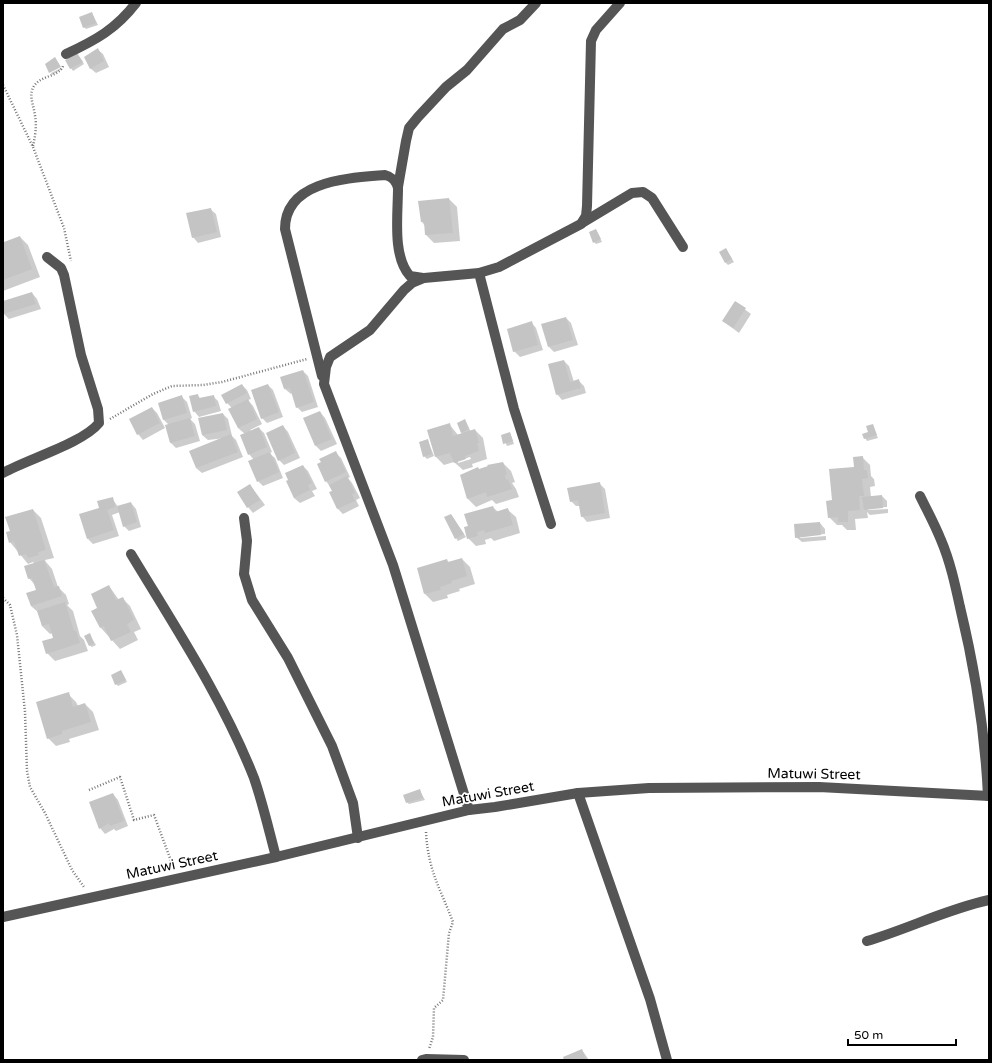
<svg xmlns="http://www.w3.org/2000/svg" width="992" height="1063" font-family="'Varela Round',sans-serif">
  <rect width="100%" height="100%" fill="#fff"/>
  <g fill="#0003" fill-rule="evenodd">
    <polygon points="92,13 98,25 86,29 84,27"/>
    <polygon points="97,49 103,54 109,67 96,73 90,68"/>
    <polygon points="77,54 84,64 73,71 66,61"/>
    <polygon points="61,68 62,69 52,75 51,73"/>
    <polygon points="449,199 457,207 460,241 434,243 426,235 425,226 422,222"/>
    <polygon points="210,209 216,214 221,237 198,243 193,237"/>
    <polygon points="596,230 602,242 596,244 594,242"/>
    <polygon points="20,237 28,245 40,277 3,291 3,246"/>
    <polygon points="726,249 734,262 728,265 726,263"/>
    <polygon points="32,293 37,299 41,309 9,319 4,314 3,302"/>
    <polygon points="735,302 751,314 739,333 723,321"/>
    <polygon points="566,318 571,323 578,345 554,352 549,347"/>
    <polygon points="531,322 536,328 543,350 520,357 514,351"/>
    <polygon points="564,361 569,366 574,382 579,381 584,386 586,393 562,400 557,394"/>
    <polygon points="303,371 308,376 318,407 302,412 297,407 292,393 291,394 285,389 282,377"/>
    <polygon points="242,385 247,390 251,399 248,400 253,406 262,424 250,430 251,431 259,428 264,433 272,452 269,453 275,458 283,478 263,486 258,481 254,460 249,454 245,434 238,428 232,408 227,403"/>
    <polygon points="268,385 273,390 283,417 267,423 262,418"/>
    <polygon points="197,395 201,399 213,396 218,401 221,411 199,417 194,411"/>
    <polygon points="182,397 187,402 192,418 190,419 195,424 200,441 176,448 170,442 169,425 164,420 159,404"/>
    <polygon points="152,408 157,413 165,428 143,440 138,434"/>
    <polygon points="320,412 325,418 337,444 321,451 316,446"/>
    <polygon points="223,414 228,419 232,436 236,440 243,457 202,473 196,468 225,438 208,440 202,435"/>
    <path d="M465 420 471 432 475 430 483 438 487 459 472 464 473 467 463 470 454 462 444 465 436 457 449 424 458 435 463 434 461 432ZM470 457 471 459 458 463V461Z"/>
    <polygon points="872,425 878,438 867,441 863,435 869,433"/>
    <polygon points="283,426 288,432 300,458 284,465 279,460"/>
    <polygon points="510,433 514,444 507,446 502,436"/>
    <polygon points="428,441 434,456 427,459 424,456"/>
    <polygon points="336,453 341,458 350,477 348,478 352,483 360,498 356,500 359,506 343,514 338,509 330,493 333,491 326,481"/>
    <polygon points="862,457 870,465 871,476 874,479 875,486 870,487 871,497 882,496 887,501 887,507 868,508 868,510 888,509 888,513 870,515 867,512 868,518 855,519 856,530 847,530 842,525 837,525 829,517 833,501"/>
    <polygon points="503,463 511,471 515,482 512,483 516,489 519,497 496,504 492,500 476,507 468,499 461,475"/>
    <polygon points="303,466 308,471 317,489 312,491 315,496 300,503 294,498 287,482"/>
    <polygon points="599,483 605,489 610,518 587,522 582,516 580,506 576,506 571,501"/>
    <polygon points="250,485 265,505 253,513 248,507"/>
    <polygon points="112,498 118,507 131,503 136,509 141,527 129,531 124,526 120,512 112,515 119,536 93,544 88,539 101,508"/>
    <polygon points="493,507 498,512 507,509 516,517 520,533 494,541 491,538 485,540 486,544 476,546 468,538 469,527"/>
    <polygon points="33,510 41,518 54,558 45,560 46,562 52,569 58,587 66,595 69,604 67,605 73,611 80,636 84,640 88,651 55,661 47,653 54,638 53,633 50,634 42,626 39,613 31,606 28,594 37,591 35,585 29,578 35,564 33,562 28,564 10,542 11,532"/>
    <polygon points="451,515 466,537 458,541 456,538"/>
    <polygon points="820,523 825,529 825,534 800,536 800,538 826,536 826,540 802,542 796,537"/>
    <polygon points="462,559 470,567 475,584 459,589 460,591 447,595 448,598 433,602 425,594 447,561 449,562"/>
    <polygon points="109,586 119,600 122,598 130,606 141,629 134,632 138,640 120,649 101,628 99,608"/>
    <polygon points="89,634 96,645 92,647 89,645"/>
    <polygon points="121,671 127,682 118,686 116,684"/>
    <polygon points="68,694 76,702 78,706 85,704 93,712 99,730 69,739 70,742 56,746 48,738"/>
    <polygon points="420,791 425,800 409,804 407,802"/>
    <polygon points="113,794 118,800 128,826 116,831 114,829 105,834 100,828"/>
    <polygon points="582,1050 589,1060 565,1060"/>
  </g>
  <g fill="#c4c4c4">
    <polygon points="92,12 96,23 83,28 79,17"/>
    <polygon points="98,48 104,61 90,69 84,57"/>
    <polygon points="77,53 83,62 70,69 65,60"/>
    <polygon points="55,57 61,67 49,73 45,64"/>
    <polygon points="449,198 453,233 425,235 424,222 421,222 418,201"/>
    <polygon points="211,208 217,232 192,238 186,213"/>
    <polygon points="596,229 601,239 593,243 589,232"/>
    <polygon points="20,236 32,269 3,280 4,242"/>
    <polygon points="726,248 732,259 725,263 719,252"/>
    <polygon points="32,292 36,304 3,314 3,301"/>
    <polygon points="735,301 746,308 733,328 722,321"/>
    <polygon points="566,317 573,340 548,347 541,324"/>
    <polygon points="532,321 538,345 513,352 507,329"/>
    <polygon points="564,360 570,382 579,379 581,388 556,395 548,364"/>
    <polygon points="303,370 314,402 296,408 290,388 284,389 280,377"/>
    <polygon points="242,384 247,393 226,404 221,395"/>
    <polygon points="268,384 279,412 261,419 251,390"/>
    <polygon points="198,394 199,398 214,395 216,406 193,412 189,396"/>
    <polygon points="182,395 187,413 163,420 158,403"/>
    <polygon points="248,399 257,419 238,428 228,409"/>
    <polygon points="152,407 160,423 137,435 129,419"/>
    <polygon points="320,411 332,439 315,446 303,418"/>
    <polygon points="223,413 227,430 202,435 198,418"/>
    <polygon points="190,418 195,436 170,443 165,425"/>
    <polygon points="465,419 469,429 461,433 457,423"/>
    <polygon points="450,423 453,436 475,429 479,443 477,443 479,451 465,456 466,459 454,463 450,453 435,457 427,430"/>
    <polygon points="873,424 877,435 864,439 862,434 868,432 866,426"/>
    <polygon points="283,425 295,453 278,461 266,433"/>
    <polygon points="259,427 267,447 248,455 240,435"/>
    <polygon points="510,432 513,441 503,444 501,435"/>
    <polygon points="231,434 238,452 196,468 189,451"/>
    <polygon points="428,439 432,454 423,457 419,442"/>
    <polygon points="336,451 346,472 325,482 317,464 321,462 319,459"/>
    <polygon points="270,452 279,472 257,482 248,461"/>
    <polygon points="863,456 864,470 867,470 868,478 862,479 864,496 859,496 860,510 848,511 848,522 838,522 838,517 828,518 826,501 832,500 829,469 854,467 853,457"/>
    <polygon points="503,462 507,474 505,475 506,480 508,479 512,489 487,497 486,492 467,499 460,475 478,467 479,469 488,466 487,465"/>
    <polygon points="303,465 312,483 308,485 310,490 294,498 286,481 288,480 285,473"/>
    <polygon points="347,476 355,493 352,494 355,501 337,509 329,492 332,491 329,485"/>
    <polygon points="600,482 605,513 581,517 578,500 570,502 567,488"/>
    <polygon points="250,484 260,500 247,508 237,492"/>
    <polygon points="882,495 883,508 864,510 862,497"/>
    <polygon points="113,497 115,507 107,510 114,530 87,539 79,514 99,508 97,501"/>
    <polygon points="131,502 137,522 123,527 117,506"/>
    <polygon points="493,506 495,512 508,508 513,525 485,533 484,530 477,532 478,536 467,539 464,527 468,526 464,514"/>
    <polygon points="33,509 46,550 38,552 39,555 28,558 26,554 19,556 14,541 9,543 6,532 10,531 5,517"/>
    <polygon points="451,514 464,534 455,539 444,517"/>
    <polygon points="820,522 821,535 795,538 794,524"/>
    <polygon points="462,558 467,576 451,581 452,583 440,587 441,590 424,594 417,568 447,559 448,562"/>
    <polygon points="44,560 54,587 59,586 62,596 31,606 26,593 36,590 32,578 28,579 24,566"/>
    <polygon points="109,585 116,600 123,597 134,620 127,624 131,632 111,641 104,626 100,628 91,611 97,608 91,594"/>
    <polygon points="65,602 74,631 76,631 80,643 46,654 42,641 53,638 49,624 42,626 37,611"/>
    <polygon points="90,633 94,643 89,646 84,636"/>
    <polygon points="121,670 126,680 115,685 111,675"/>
    <polygon points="69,692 73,707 85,703 91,722 62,731 62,734 47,739 36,702"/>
    <polygon points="420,789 423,798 406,803 403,795"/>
    <polygon points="113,793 124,821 110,826 109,823 99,829 89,802"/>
    <polygon points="582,1049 586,1060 564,1060 563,1057"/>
  </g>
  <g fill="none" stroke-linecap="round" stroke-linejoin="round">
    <g stroke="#777" stroke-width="2.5" stroke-dasharray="1 2" stroke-linecap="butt">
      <polyline points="3,85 33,147 64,228 71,261"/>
      <path d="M33 146C35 137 37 126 35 116 34 105 28 96 34 86 41 75 59 77 63 66"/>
      <polyline points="110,419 153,394 172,386 203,385 222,382 307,359"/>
      <polyline points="3,598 10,605 17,635 25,712 27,771 30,787 45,813 72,870 84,887"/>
      <polyline points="89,790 120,777 134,820 154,815 174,869"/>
      <path d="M426 832C428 870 440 888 453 922L449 933 443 1000 434 1008 433 1037 429 1049"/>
    </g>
    <g stroke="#555" stroke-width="10">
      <path d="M66 54C96 40 116 29 136 3"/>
      <polyline points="398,187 406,141 409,128 418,117 446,87 467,70 503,29 520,20 536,3"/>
      <polyline points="582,223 632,193 643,192 652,198 683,247"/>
      <polyline points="479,273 514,409 551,524"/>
      <path d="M322 376 285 229C285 180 350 178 385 175 393 177 396 181 398 188 398 215 392 256 410 276L423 278"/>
      <path d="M3 473C28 459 83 443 99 423L98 409 81 355 64 275 61 268 47 257"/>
      <path d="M920 496C927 510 935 525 941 540 950 561 955 584 960 607 975 669 985 732 988 796"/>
      <polyline points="244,518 247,541 244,574 252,600 288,658 332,746 353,803 358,838"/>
      <path d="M131 554C175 627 223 699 254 778 263 804 269 831 276 857"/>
      <polyline points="578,793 650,999 667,1060"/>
      <polyline points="469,810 393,565 324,384 326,367 330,357 370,330 404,290 412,283 424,278 479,273 499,267 581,224 586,216 587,206 591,41 596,30 620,3"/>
      <polyline points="3,917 276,857 469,810 495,807 578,793 649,788 819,787 989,796"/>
      <path d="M867 941C908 929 947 909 989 900"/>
      <polyline points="422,1060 426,1059 464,1060"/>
    </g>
  </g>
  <g text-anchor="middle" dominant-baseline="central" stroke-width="3.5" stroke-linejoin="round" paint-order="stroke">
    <g font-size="14" fill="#000" stroke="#fff">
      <text transform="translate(814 774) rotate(1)">Matuwi Street</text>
      <text transform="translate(488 794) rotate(-10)">Matuwi Street</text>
      <text transform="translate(172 865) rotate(-12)">Matuwi Street</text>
    </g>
  </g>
  <rect width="992" height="1063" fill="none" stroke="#000000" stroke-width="8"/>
  <path d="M848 1039v6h108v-6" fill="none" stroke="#000000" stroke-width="2"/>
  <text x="854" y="1039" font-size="12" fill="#000000" stroke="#ffffff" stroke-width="3" paint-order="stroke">50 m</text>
</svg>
